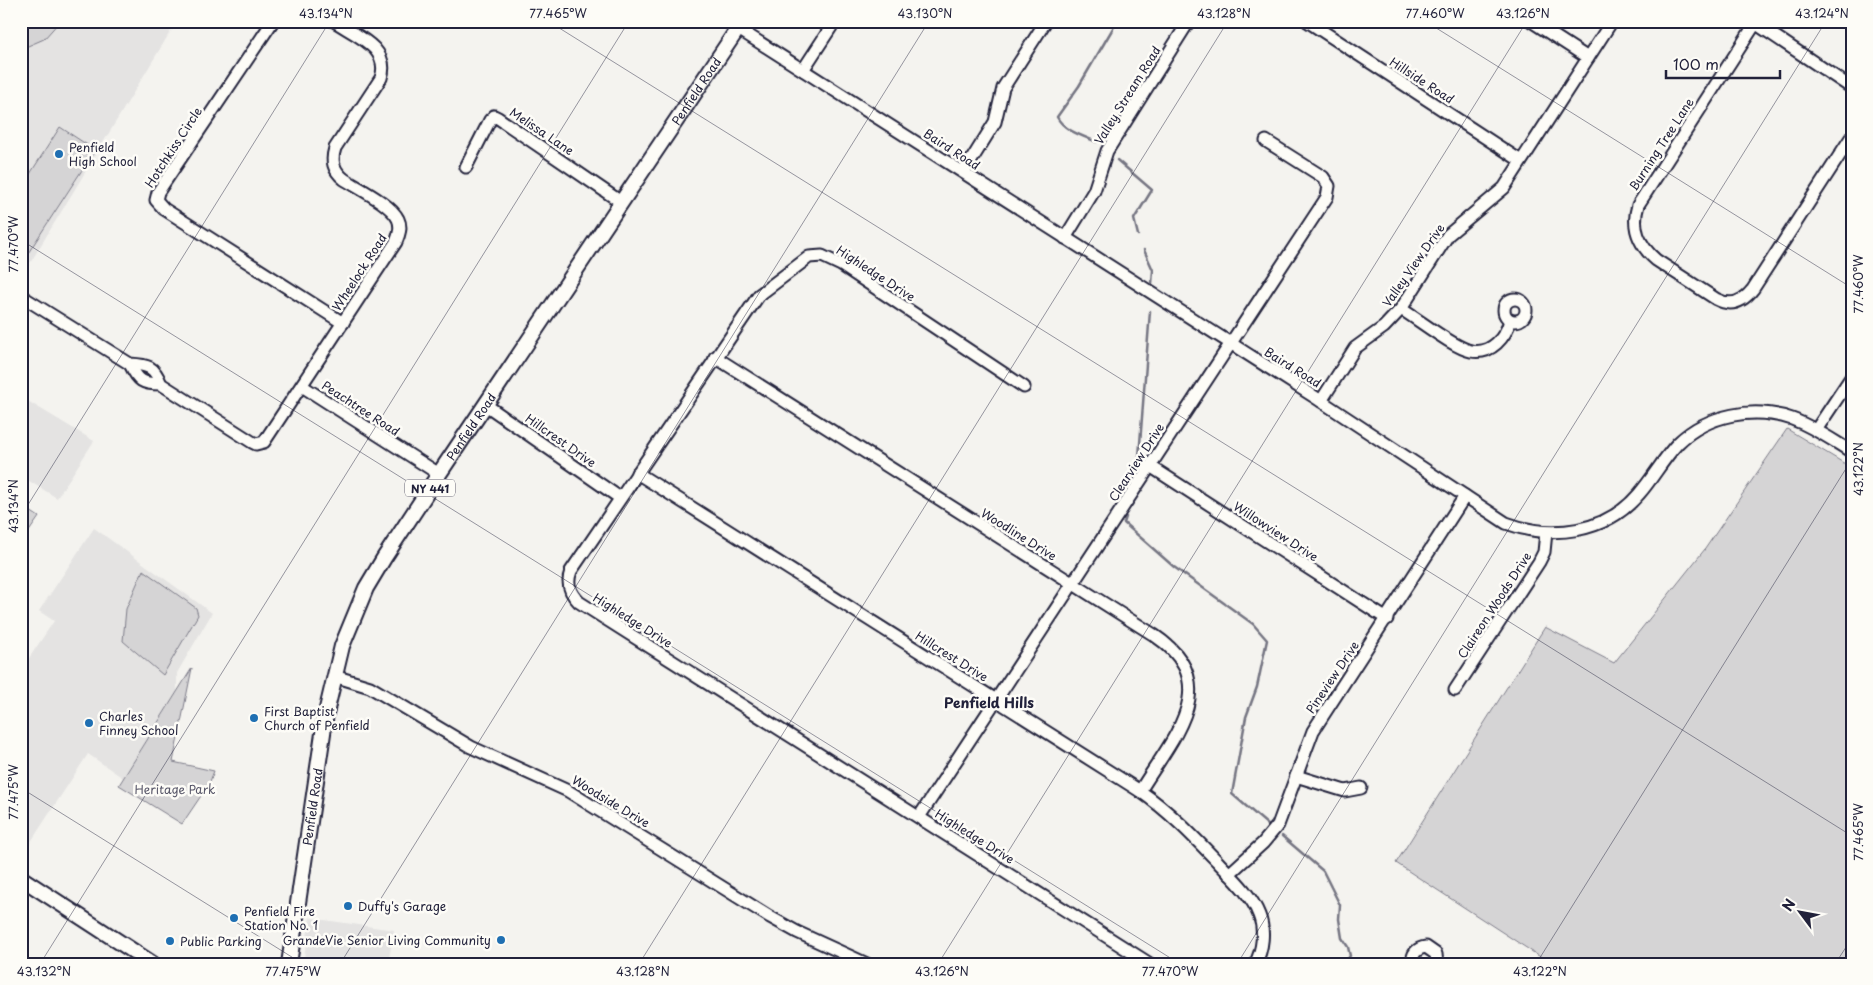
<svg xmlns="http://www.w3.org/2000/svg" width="1873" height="985" font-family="'Playpen Sans',sans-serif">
  <rect width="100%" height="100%" fill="#f4f3ef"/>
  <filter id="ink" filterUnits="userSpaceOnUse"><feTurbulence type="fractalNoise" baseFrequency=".02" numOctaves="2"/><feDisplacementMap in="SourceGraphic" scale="10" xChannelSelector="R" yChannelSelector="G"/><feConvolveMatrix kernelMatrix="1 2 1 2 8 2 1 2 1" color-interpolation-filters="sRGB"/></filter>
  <g filter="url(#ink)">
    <g fill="#e4e3e2">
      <polygon points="21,21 161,21 172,29 21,278"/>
      <polygon points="21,397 94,441 57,498 21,476"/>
      <polygon points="94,528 212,613 177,673 177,692 123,778 88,754 21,857 21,670 54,621 39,611"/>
      <polygon points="310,918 394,930 388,964 303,964"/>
    </g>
    <g fill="#d5d4d5" stroke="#7c7b88">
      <polygon points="21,21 60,21 44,39 21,49"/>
      <polygon points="60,127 95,150 21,264 21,188"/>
      <polygon points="1787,429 1852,468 1852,964 1551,964 1396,863 1545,627 1614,663 1705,549"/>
      <polygon points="21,505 39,517 21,543"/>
      <polygon points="143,570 196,608 198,615 163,675 123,641 126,609"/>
      <polygon points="192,668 173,762 214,771 209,784 182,824 119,785"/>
    </g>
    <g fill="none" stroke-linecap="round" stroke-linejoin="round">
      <g stroke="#757582" stroke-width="2.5">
        <path d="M1097 142C1083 136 1064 131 1057 117L1079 86 1116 23 1113 21"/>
        <polyline points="1117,160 1152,190 1134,219 1138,235"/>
        <polyline points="1144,250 1153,270 1152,284"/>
        <polyline points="1136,477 1139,457 1150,311"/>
        <polyline points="1126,517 1124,523 1174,567 1253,624 1267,640 1257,687 1246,717 1232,794 1268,825"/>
        <polyline points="1282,836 1323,871 1340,905 1339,919 1342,938 1348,947 1350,956 1343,964"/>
      </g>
      <defs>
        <g id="minor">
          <polyline points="273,21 158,192 156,200 164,209 343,323"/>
          <path d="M726 21 1321 401 1506 523C1552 540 1606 533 1639 494 1653 478 1663 459 1678 443 1708 414 1754 406 1792 419 1814 427 1832 440 1852 452"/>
          <polyline points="1307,21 1521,161"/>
          <polyline points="1531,21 1588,58"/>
          <polyline points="1752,21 1852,88"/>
          <path d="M1755 24 1638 205C1631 228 1639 245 1656 260L1716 299C1731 307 1743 302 1753 289L1852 136"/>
          <polyline points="803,70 835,21"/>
          <polyline points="466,167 490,120 494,116 498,118 621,202"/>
          <polyline points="964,172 995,122 1003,88 1046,21"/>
          <polyline points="1065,238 1094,191 1107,151 1189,21"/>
          <path d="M26 299 130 364C148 365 154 366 161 384L252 442 256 444 264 442 396 242C399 235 402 227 398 219 391 204 358 188 344 179 333 170 331 161 335 148L381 78C391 48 355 35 334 21"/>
          <circle cx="1515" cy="310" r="11"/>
          <path d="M1401 309C1418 319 1454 348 1471 351 1491 355 1506 337 1510 320"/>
          <path d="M715 357 1154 635C1226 683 1172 738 1140 791"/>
          <path d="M130 364C138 381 142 384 161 384"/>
          <polyline points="302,386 439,474"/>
          <path d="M1024 387 841 265 822 256 809 257 759 295 571 571C566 584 570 593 579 602L1150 964"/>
          <polyline points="1321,401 1355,348 1384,327 1401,309 1448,235 1504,188 1612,21"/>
          <polyline points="486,405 620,498"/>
          <polyline points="1816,430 1852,376"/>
          <polyline points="1150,466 1387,619"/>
          <path d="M637 473 1140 791C1169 811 1192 835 1217 861 1232 877 1251 894 1259 915 1265 930 1263 950 1255 964"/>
          <polyline points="334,676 370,687 471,747 568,791 770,917 797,932 867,964"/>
          <polyline points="1455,690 1539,562 1544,552 1546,532"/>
          <polyline points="1296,776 1345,791 1361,788"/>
          <polyline points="919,817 1327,197 1329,186 1323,177 1266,141"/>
          <polyline points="1229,874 1263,843 1278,825 1313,731 1465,496"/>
          <path d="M1413 964C1411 954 1417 948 1426 947L1436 954 1437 964"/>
        </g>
        <g id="major">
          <polyline points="21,878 153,964"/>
          <path id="s1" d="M289 964 326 713 342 646 366 588 384 558 439 474 743 21"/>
        </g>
      </defs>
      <use href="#minor" stroke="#22223b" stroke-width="15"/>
      <use href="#major" stroke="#22223b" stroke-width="18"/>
      <use href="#minor" stroke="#fdfcf7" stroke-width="11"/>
      <use href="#major" stroke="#fdfcf7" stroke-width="14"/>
    </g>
  </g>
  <path fill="none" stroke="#22223b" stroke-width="1" stroke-opacity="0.45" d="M548 21 1852 836M1425 21 1852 288M21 37 31 21M21 240 1180 964M21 516 330 21M21 788 303 964M40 964 629 21M340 964 929 21M639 964 1228 21M938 964 1527 21M1237 964 1826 21M1536 964 1852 459M1835 964 1852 938"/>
  <g fill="#1f6fb2" stroke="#fdfcf7" stroke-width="2">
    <circle cx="59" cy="154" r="5"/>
    <circle cx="254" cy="718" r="5"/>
    <circle cx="89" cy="723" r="5"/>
    <circle cx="348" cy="906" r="5"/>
    <circle cx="234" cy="918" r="5"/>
    <circle cx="501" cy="940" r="5"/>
    <circle cx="170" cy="941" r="5"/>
  </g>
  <g text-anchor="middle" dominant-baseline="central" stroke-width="5" stroke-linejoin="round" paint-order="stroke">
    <rect fill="#fdfcf7" stroke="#646373" stroke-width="1" x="405" y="479.5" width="50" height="17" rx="4"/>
    <g font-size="11" font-weight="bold" fill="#22223b">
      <text x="430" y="488">NY 441</text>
    </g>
    <g font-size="12" fill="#22223b" stroke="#fdfcf7">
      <text transform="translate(1422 80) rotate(33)">Hillside Road</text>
      <text stroke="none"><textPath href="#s1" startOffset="982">Penfield Road</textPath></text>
      <text transform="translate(1127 95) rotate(-58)">Valley Stream Road</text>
      <text transform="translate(542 131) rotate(34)">Melissa Lane</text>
      <text transform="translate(1661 144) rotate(-57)">Burning Tree Lane</text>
      <text transform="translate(173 147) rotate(-57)">Hotchkiss Circle</text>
      <text transform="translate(952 149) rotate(33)">Baird Road</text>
      <text transform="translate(1413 265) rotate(-55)">Valley View Drive</text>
      <text transform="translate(359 272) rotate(-57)">Wheelock Road</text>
      <text transform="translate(876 273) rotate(33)">Highledge Drive</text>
      <text transform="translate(1293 367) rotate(32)">Baird Road</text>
      <text transform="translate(361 408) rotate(33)">Peachtree Road</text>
      <text stroke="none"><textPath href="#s1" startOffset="578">Penfield Road</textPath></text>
      <text transform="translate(561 440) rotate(35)">Hillcrest Drive</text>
      <text transform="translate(1136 462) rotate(-57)">Clearview Drive</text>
      <text transform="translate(1276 531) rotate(33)">Willowview Drive</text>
      <text transform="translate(1019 534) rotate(32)">Woodline Drive</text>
      <text transform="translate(1494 605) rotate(-57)">Claireon Woods Drive</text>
      <text transform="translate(633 620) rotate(32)">Highledge Drive</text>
      <text transform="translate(952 656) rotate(32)">Hillcrest Drive</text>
      <text transform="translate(1332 677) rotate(-56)">Pineview Drive</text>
      <text transform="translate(611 801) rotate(31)">Woodside Drive</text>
      <text stroke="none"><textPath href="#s1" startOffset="159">Penfield Road</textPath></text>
      <text transform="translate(975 836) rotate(32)">Highledge Drive</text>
    </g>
    <g font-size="12" fill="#22223b" stroke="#fdfcf7" text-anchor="start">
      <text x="69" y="147">Penfield<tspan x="69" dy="14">High School</tspan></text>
      <text x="264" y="711">First Baptist<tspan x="264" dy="14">Church of Penfield</tspan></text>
      <text x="99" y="716">Charles<tspan x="99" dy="14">Finney School</tspan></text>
      <text x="358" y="906">Duffy's Garage</text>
      <text x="244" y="911">Penfield Fire<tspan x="244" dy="14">Station No. 1</tspan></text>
      <text x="491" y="940" text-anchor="end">GrandeVie Senior Living Community</text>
      <text x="180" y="941">Public Parking</text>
    </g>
    <g font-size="12" fill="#585769" stroke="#fdfcf7">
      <text x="175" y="789">Heritage Park</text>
    </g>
    <g font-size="14" font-weight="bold" fill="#22223b" stroke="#fdfcf7">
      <text x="989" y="702">Penfield Hills</text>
    </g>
  </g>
  <rect width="1873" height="985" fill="none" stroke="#fdfcf7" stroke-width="55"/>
  <g transform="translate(1800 912) rotate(302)" stroke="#fdfcf7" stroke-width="4" paint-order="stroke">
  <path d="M0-4L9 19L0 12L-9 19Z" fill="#22223b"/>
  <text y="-8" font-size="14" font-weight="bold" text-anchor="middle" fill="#22223b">N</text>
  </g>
  <path d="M1666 70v8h114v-8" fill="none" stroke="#22223b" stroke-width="2.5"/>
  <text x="1673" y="70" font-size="15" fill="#22223b" stroke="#fdfcf7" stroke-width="4" paint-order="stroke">100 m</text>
  <rect x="28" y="28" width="1818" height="930" fill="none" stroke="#22223b" stroke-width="2"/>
  <g font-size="12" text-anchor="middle" fill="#22223b">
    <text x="326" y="18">43.134°N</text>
    <text x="558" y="18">77.465°W</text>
    <text x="925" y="18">43.130°N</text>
    <text x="1224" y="18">43.128°N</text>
    <text x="1435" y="18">77.460°W</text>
    <text x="1523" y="18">43.126°N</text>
    <text x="1822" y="18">43.124°N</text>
    <text transform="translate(14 244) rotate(-90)" y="4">77.470°W</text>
    <text transform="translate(1859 284) rotate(-90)" y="4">77.460°W</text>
    <text transform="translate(1859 469) rotate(-90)" y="4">43.122°N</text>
    <text transform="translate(14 506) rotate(-90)" y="4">43.134°N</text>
    <text transform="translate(14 792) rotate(-90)" y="4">77.475°W</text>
    <text transform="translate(1859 832) rotate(-90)" y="4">77.465°W</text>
    <text x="44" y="976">43.132°N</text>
    <text x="293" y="976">77.475°W</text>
    <text x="643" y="976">43.128°N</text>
    <text x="942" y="976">43.126°N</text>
    <text x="1170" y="976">77.470°W</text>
    <text x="1540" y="976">43.122°N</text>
  </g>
</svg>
